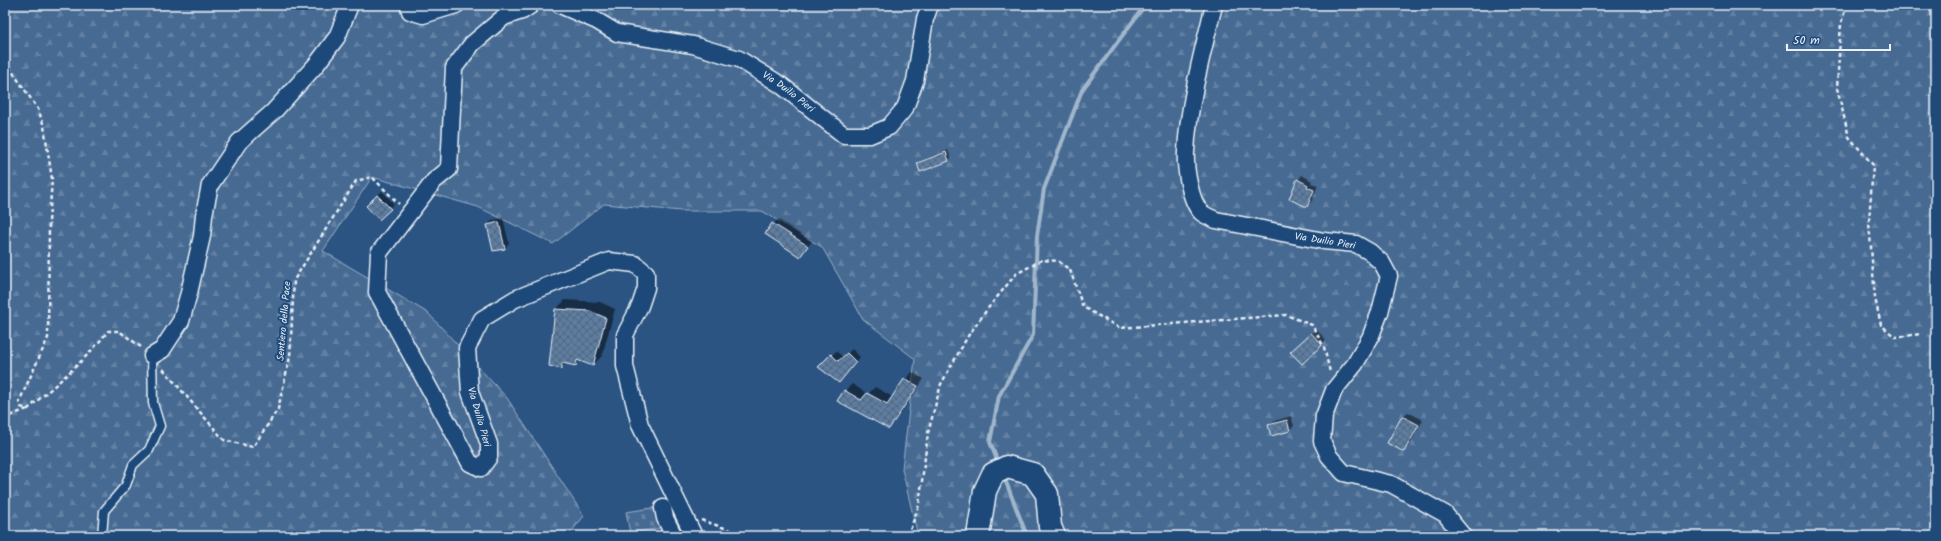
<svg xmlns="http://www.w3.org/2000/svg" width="1941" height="541" font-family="Kalam,sans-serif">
  <defs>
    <pattern id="forest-firs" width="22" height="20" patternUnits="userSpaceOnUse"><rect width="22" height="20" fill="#476b93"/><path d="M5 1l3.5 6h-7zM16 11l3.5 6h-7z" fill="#6281a3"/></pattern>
    <pattern id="cemetery-stones" width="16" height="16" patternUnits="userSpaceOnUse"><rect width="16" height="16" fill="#476b93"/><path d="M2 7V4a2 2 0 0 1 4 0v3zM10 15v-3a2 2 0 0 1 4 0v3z" fill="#6281a3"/></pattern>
    <pattern id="building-cross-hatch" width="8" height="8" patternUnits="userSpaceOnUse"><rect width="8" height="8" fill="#5d7da1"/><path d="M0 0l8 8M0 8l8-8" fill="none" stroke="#53657a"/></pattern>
  </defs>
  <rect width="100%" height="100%" fill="#2b5482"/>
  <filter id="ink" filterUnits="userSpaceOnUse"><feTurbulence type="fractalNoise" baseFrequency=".025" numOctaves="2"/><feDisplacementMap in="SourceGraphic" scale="8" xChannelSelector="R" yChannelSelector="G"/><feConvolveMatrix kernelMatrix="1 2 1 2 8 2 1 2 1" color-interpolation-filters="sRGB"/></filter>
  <g filter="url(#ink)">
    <polygon fill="url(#forest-firs)" stroke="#98aec6" points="5,5 1936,5 1936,536 918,536 902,469 915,359 863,319 822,247 762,211 681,211 604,204 553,244 478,207 372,177 323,251 428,313 507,398 584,516 568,536 5,536"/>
    <polygon fill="url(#cemetery-stones)" stroke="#98aec6" points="658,507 661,528 630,533 626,512"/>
    <g fill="#0007">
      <polygon points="948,150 951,158 949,160 921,171 918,163 920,161"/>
      <polygon points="1302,175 1312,181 1311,183 1318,185 1312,201 1307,206 1298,180"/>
      <polygon points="382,191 394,204 379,218 367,206"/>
      <polygon points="503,218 509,243 505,248 488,225 492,220"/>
      <polygon points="778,219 812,241 800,256 766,234"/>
      <polygon points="565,300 600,302 615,309 602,356 593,365 580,360 576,365 567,363 561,368 556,309"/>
      <polygon points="1316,329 1326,340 1302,363 1292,352"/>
      <polygon points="852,349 860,357 839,382 820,367 836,351 843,357"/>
      <polygon points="912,372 924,379 896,420 889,427 845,391 852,384 868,394 875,387 893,397"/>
      <polygon points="1408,412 1423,420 1409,446 1404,451 1389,442 1403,416"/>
      <polygon points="1291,416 1294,426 1289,430 1270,425 1274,421"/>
    </g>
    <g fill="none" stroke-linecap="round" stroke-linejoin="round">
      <g stroke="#a0b6cb" stroke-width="4">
        <polyline points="999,465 990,442 999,396 1033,335 1037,236 1044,189 1082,90 1145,5"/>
        <polyline points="1004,477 1027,536"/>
      </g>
    </g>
    <g fill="url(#building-cross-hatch)" stroke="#e8f1f8">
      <polygon points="946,152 949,161 920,172 917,163"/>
      <polygon points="1297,179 1308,185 1307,187 1314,190 1307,207 1289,199"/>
      <polygon points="377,195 391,209 379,220 366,206"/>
      <polygon points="499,222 505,249 493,251 487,225"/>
      <polygon points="772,223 808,246 800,257 765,234"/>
      <polygon points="555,309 590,311 606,318 593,366 577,360 576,366 562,363 562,369 549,366"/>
      <polygon points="1311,333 1322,345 1302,364 1290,352"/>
      <polygon points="847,353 856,362 839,383 818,367 831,354 838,361"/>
      <polygon points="904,379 918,386 889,429 837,401 844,390 861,400 867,393 887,404"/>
      <polygon points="1402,416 1419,425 1404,452 1387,443"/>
      <polygon points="1287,420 1290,431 1271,436 1268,425"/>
    </g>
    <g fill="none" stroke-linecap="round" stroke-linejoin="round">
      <defs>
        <polyline id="lane" points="102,536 104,511 126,485 133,465 149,450 160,426 153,403 152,356"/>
        <g id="street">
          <polyline points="409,5 410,11 423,15 456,5"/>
          <polyline points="531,5 522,11 504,17 472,44 454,68 449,169 434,181 379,253 377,292 470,463 481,468 489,457 489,444 470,392 467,348 482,319 515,299 609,261 635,264 646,273 646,288 640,306 625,335 625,366 640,425 694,536"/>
          <path id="s1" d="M560 5 597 21 617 33 693 45 739 59 781 85 844 135H870L889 127 905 108 915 81 925 19 930 5"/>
          <path d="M1214 5C1203 50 1188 106 1186 152 1185 167 1190 203 1202 213 1206 216 1211 218 1216 220L1324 241 1356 244 1370 252 1382 263 1389 276 1380 312 1370 338 1355 364 1334 390 1324 416 1322 441 1329 456 1344 473 1391 484 1445 514 1463 536"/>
          <polyline points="152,356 162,350 181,321 189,293 202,236 204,215 210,185 239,142 274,111 316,65 337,37 350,5"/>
          <polyline points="663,508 665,518 674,536"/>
        </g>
        <polyline id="secondary" points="978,536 985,491 993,474 1007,467 1033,474 1047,494 1050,527 1054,536"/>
      </defs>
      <use href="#lane" stroke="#e8f1f8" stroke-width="11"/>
      <use href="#street" stroke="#e8f1f8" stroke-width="19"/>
      <use href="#secondary" stroke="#e8f1f8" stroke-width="25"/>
      <g stroke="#e8f1f8" stroke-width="2.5" stroke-dasharray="4 3" stroke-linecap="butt">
        <polyline points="1847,5 1841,23 1837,88 1849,137 1873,165 1869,222 1875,298 1881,325 1895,337 1922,334"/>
        <path d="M5 61 38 109 44 126 52 179 49 222 48 338 19 402 21 407 28 409C56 384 85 361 108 331H119L141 347"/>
        <polyline points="163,369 224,440 253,447 278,409 290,357 294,280 356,181 372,177 399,204"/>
        <polyline points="5,420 12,415 27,409"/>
        <polyline points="701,520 748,536"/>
        <polyline points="908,536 919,505 928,433 941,384 968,336 989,307 1016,274 1042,260 1058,261 1070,270 1083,307 1120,328 1286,315 1312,325 1324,347 1330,372"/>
      </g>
      <use href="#lane" stroke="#1f4a7a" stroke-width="8"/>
      <use href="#street" stroke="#1f4a7a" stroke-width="16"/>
      <use href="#secondary" stroke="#1f4a7a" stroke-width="22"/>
    </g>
  </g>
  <g text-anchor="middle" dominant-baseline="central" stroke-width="4" stroke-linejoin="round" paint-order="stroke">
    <g font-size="10" fill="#e8f1f8" stroke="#1f4a7a">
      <text stroke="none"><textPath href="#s1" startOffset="248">Via Duilio Pieri</textPath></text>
      <text transform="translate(1325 241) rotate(9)">Via Duilio Pieri</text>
      <text transform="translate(284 321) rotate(-85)">Sentiero della Pace</text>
      <text transform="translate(479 417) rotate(74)">Via Duilio Pieri</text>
    </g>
  </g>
  <rect width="1941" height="541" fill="none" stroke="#1f4a7a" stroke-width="20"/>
  <rect x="10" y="10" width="1921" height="521" fill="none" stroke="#e8f1f8" stroke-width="1.5" filter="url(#ink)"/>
  <path d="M1787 44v6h103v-6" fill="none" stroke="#e8f1f8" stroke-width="2"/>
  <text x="1793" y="44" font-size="12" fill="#e8f1f8" stroke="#1f4a7a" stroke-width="3" paint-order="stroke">50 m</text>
</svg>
